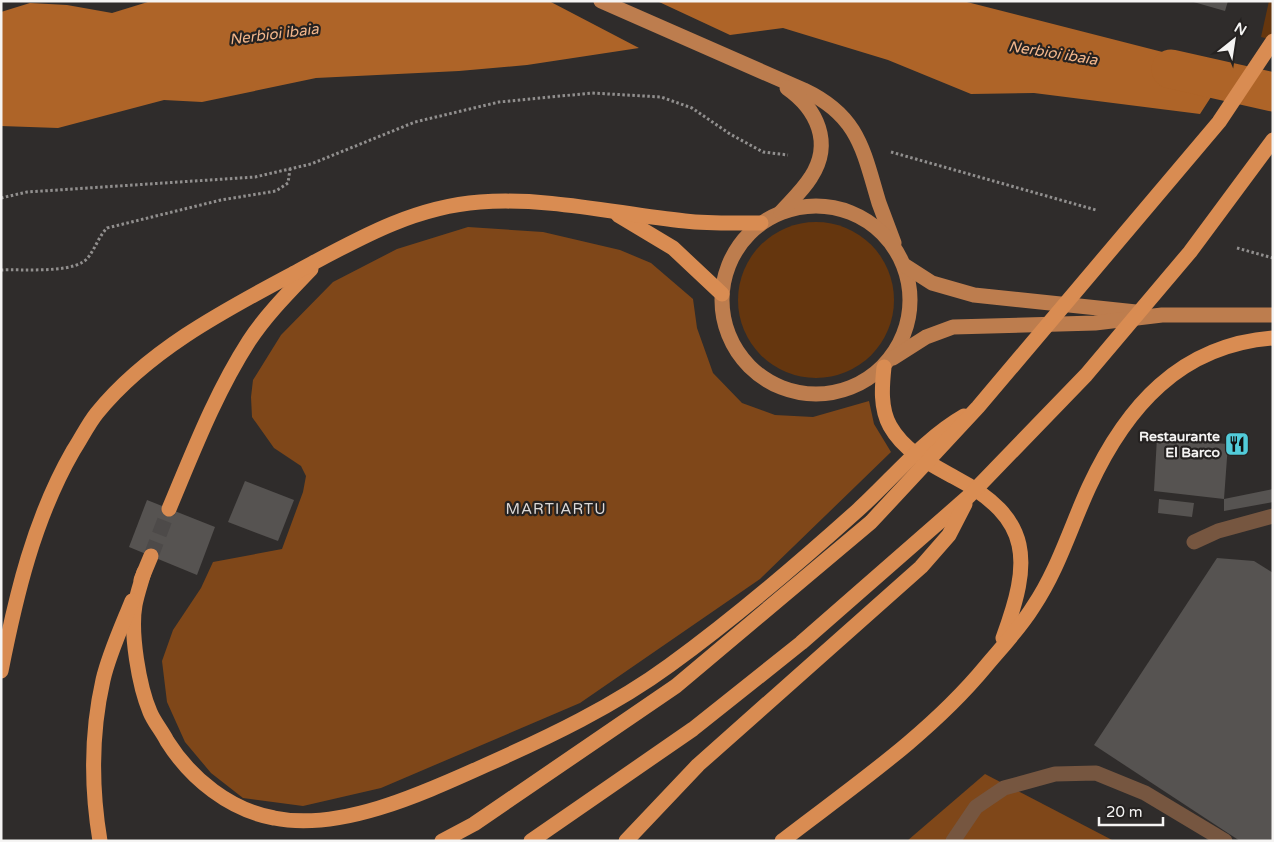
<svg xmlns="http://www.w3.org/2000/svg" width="1274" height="842" font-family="'Varela Round',sans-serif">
  <rect width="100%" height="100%" fill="#2f2c2b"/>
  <g fill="#65360e">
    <polygon points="1269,1 1273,1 1273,40 1261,37"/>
    <circle cx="816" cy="300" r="78"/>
  </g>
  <g fill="#7f4719">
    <polygon points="468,227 543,232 620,250 651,263 693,299 697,328 713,373 742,403 775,415 813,417 869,401 874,424 891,452 760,579 580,703 381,788 303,806 243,798 211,773 185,742 167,702 162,661 173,630 201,588 213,562 282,549 303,492 306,476 301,466 274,448 252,417 251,397 253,380 281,335 333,282 397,249"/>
    <polygon points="985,774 1114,841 907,841"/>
  </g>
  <g fill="#ae6428">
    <polygon points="151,1 549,1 639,48 527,65 459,71 316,78 202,102 164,100 58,128 1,126 1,12 30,3 67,5 112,13"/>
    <polygon points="657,1 963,1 1229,69 1200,114 1034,93 971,94 888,60 783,28 730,35"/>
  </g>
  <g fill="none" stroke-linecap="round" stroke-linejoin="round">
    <polyline stroke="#ae6428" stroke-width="39" points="1171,69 1273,92"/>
  </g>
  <g fill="#565351">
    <polygon points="1190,1 1228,1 1225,11"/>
    <polygon points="1173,433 1213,438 1213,443 1228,444 1224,499 1273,489 1273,502 1224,511 1224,499 1154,491 1157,437 1173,438"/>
    <polygon points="245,481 294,500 278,541 228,522"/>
    <polygon points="1159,499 1194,503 1192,517 1158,513"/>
    <polygon points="147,500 215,527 197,575 129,547"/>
    <polygon points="1217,558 1254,561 1273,573 1273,841 1240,841 1094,745"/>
  </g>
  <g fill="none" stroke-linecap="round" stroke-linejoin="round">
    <polyline stroke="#4d4a49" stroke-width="15" stroke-dasharray="15 8" stroke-linecap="butt" points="151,556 169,509"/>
    <g stroke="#918f8e" stroke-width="3" stroke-dasharray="2.5 2.5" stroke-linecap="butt">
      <polyline points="891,152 1096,210"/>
      <polyline points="1,198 27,192 255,177 311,164 415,122 499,102 592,93 661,97 692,108 730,134 763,152 788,155"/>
      <polyline points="1237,248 1273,258"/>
      <path d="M1 270C22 269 65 273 83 262 93 256 97 238 107 228L221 200 276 191 288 183 290 169"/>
    </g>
    <g stroke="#765640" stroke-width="15">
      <polyline points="1194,542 1218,531 1273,516"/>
      <polyline points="953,841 976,807 1004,788 1055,774 1096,773 1145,793 1225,841"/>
    </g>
    <g stroke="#bd7d4e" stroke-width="15">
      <path d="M601 1 804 90C859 116 863 150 879 203 884 216 889 230 894 243"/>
      <circle cx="816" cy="300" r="94"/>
      <path d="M781 212C791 201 803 190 811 177 833 143 817 109 787 88"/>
      <polyline points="904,265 932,283 974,295 1136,312"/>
      <polyline points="893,358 926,337 953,327 1095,323 1162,315 1273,315"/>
    </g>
    <g stroke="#d98c52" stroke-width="15">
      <polyline points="618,215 673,248 722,294"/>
      <path d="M884 367C882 386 880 408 890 426 904 451 930 464 954 477 1034 519 1031 562 1003 638"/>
      <path d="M169 509C193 452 215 394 249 341 266 315 289 292 311 269"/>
      <path d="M144 572C141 583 137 594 135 605 130 633 139 686 150 712 154 722 162 731 167 741 191 779 230 810 274 818 341 832 426 792 486 765 549 737 614 706 670 665 736 617 798 564 858 510 893 478 924 439 964 416"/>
      <polyline points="141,580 151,556"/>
      <path d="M1 671C16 595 34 519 73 451 81 439 88 424 97 413 149 349 227 309 298 271 356 240 412 207 480 202 550 197 617 214 685 221 711 224 736 223 761 223"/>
      <path d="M100 841C91 787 91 733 103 680 109 654 122 626 132 601"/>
      <polyline points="442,841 474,824 676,686 871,522 978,407 1219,122 1273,41"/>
      <polyline points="531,841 693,729 801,643 969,496 1086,375 1190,252 1273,140"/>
      <polyline points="626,841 698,765 921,567 949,535 965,504"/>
      <path d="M782 841C852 787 929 735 986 666 1002 647 1020 628 1033 607 1058 570 1071 526 1089 487 1126 407 1180 345 1273 338"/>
    </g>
  </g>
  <defs>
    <symbol id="restaurant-square" viewBox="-11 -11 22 22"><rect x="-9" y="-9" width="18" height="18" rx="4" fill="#52cbd9" stroke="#252221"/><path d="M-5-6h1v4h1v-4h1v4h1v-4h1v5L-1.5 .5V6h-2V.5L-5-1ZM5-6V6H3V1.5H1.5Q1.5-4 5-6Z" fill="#111"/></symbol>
  </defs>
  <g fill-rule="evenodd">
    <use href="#restaurant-square" x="1223" y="430" width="28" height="28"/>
  </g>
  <g text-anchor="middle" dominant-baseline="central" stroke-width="4.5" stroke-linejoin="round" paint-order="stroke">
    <g font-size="14" font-weight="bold" fill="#f5f4f3" stroke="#252221" text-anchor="end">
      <text x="1220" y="436">Restaurante<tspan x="1220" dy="16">El Barco</tspan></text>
    </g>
    <g font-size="15" font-style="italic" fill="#f2b68b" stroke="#252221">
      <text transform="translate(274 34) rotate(-7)">Nerbioi ibaia</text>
      <text transform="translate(1053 53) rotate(9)">Nerbioi ibaia</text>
    </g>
    <g font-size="15" letter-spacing="1" fill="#dcd8d6" stroke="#252221">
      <text x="556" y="509">MARTIARTU</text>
    </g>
  </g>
  <rect width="1274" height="842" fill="none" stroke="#f5f4f3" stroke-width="5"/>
  <g transform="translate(1234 40) rotate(30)" stroke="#252221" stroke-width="4" paint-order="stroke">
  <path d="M0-4L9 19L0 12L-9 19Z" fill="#f5f4f3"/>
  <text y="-8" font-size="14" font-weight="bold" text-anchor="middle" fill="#f5f4f3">N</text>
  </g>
  <path d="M1099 817v8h64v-8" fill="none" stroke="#f5f4f3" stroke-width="2.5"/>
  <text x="1106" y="817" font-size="15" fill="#f5f4f3" stroke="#252221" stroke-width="4" paint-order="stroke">20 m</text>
</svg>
